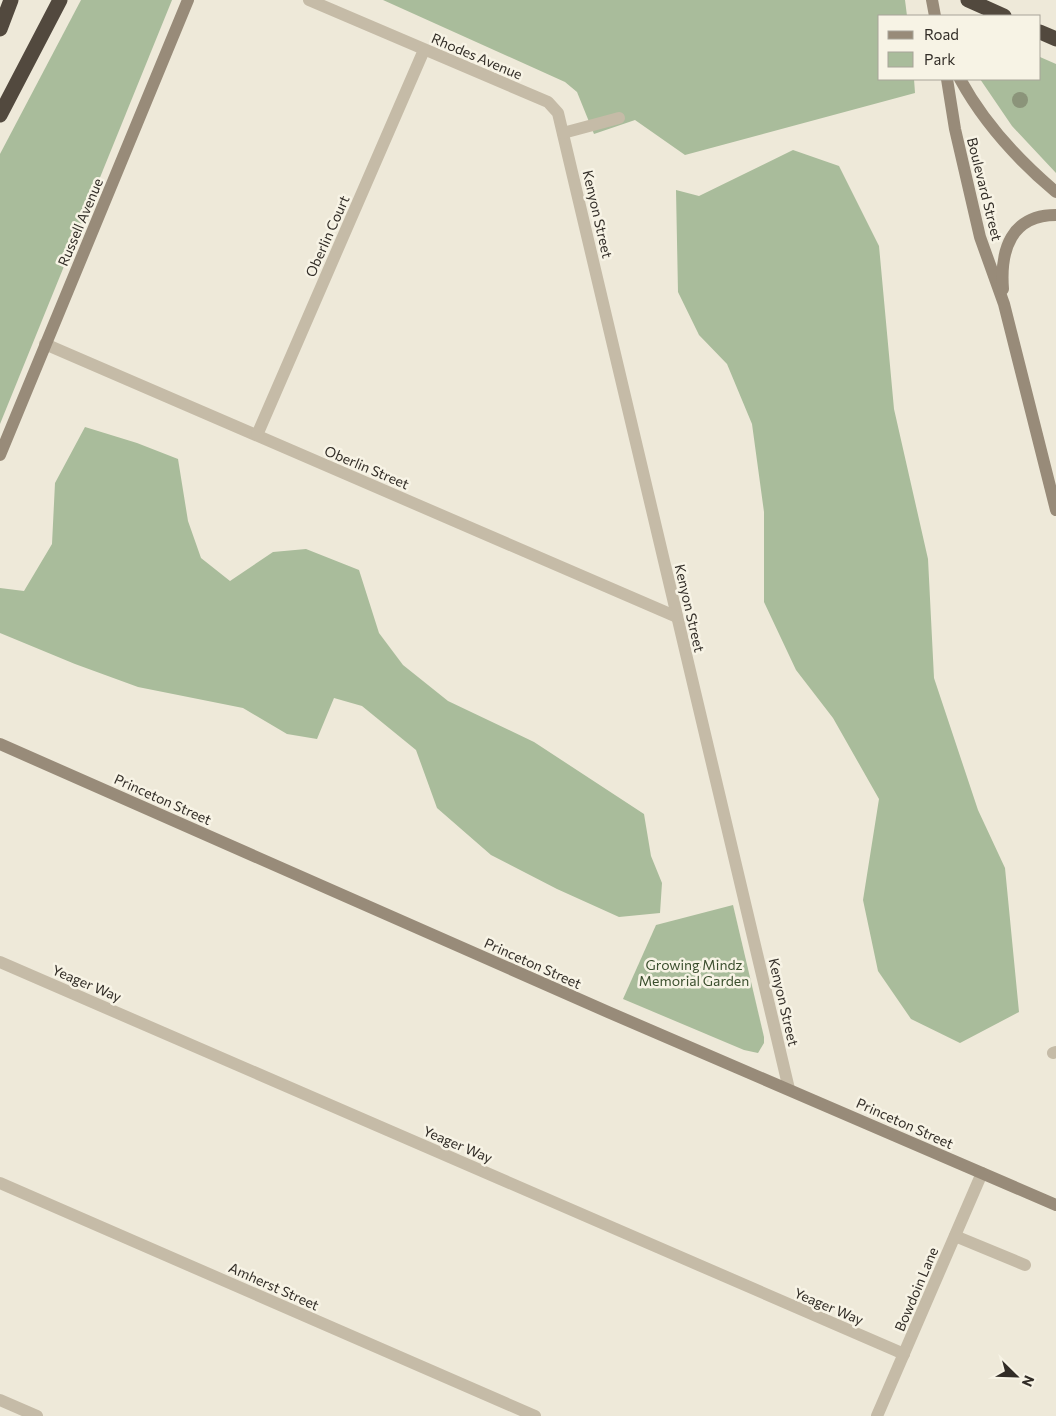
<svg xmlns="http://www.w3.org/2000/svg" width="1056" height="1416" font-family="Commissioner,sans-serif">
  <rect width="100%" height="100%" fill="#eee9d9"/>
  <g fill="#a9bc9b">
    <polygon points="81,0 172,0 0,424 0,154"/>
    <polygon points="383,0 905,0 907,16 880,16 880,79 914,79 915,93 685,155 635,120 594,134 577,92 565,82"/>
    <polygon points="1040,57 1056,64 1056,173 1012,126 980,79 1040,79"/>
    <polygon points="793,150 839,166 879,246 894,409 928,559 934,678 978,810 1005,868 1019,1012 960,1043 911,1019 878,971 863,900 879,799 833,718 796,670 764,602 764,512 752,424 727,364 699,335 678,292 676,190 699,196"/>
    <polygon points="85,427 137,443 178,459 188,521 201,558 230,581 273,552 306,549 359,570 379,633 403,665 448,701 534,742 644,814 651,856 662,883 660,913 619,917 557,889 491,855 437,808 416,750 362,706 334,698 317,739 287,734 243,708 138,687 75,664 0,633 0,588 24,591 52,544 55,483"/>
    <polygon points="733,905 764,1037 764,1043 758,1053 744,1050 623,999 656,925"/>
  </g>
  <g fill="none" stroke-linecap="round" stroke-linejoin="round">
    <g stroke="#c5bba7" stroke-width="12">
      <polyline points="0,962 904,1354"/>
      <polyline points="1053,1053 1056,1052"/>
      <polyline points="955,1236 1025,1265"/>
      <polyline points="0,1400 37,1416"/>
    </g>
    <g stroke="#c5bba7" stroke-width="12">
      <polyline points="309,0 548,102 558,113 789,1089"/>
      <polyline points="563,133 619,118"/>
      <polyline points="45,344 677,617"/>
      <polyline points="257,435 424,50"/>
      <polyline points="0,1183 535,1416"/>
      <polyline points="877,1416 982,1173"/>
    </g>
    <g stroke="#988b79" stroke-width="12">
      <polyline points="932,0 935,16"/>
      <polyline points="947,79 955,129 980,237 1004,304 1056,510"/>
      <path d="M960 79C984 123 1018 160 1056 192"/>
      <path d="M1003 289C1000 250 1011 215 1056 215"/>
      <polyline points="0,455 188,0"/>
      <polyline points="0,744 608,1012 1056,1205"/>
    </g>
    <g stroke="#52493e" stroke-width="15">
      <polyline points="968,0 1004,16"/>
      <polyline points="0,29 11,0"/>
      <polyline points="1040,32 1056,39"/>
      <polyline points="0,115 60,0"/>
    </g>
  </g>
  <circle fill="#8b947a" cx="1020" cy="100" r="8"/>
  <g text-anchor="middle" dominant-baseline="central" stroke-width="5" stroke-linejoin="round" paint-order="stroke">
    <g font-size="14" fill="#322d27" stroke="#f7f3e5">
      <text transform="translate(477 56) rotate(23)">Rhodes Avenue</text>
      <text transform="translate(985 189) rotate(76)">Boulevard Street</text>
      <text transform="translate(598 214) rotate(77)">Kenyon Street</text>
      <text transform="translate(80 222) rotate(-67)">Russell Avenue</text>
      <text transform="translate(327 236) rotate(-66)">Oberlin Court</text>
      <text transform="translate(367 467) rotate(23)">Oberlin Street</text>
      <text transform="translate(690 608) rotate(77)">Kenyon Street</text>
      <text transform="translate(163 799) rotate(24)">Princeton Street</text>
      <text transform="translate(533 963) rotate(24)">Princeton Street</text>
      <text transform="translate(87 983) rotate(23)">Yeager Way</text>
      <text transform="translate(784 1002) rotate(77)">Kenyon Street</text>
      <text transform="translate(905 1123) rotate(24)">Princeton Street</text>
      <text transform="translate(458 1144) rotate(23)">Yeager Way</text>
      <text transform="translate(274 1286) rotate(24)">Amherst Street</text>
      <text transform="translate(916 1289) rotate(-67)">Bowdoin Lane</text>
      <text transform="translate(829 1306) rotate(23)">Yeager Way</text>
    </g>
    <g font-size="14" fill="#3a4e2d" stroke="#f7f3e5">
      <text x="694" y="964">Growing Mindz<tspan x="694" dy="16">Memorial Garden</tspan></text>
    </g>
  </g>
  <rect x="878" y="15" width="162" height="65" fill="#f7f3e5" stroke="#a8a499"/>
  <rect x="888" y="31" width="25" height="8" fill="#988b79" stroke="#a8a499"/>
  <text x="924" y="40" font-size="15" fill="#322d27">Road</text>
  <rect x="888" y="52" width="25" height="15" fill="#a9bc9b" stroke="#a8a499"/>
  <text x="924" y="65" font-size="15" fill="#322d27">Park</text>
  <g transform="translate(1016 1376) rotate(113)" stroke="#f7f3e5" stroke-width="4" paint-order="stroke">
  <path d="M0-4L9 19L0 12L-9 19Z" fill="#322d27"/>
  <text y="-8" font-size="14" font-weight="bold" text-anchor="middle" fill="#322d27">N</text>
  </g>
</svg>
